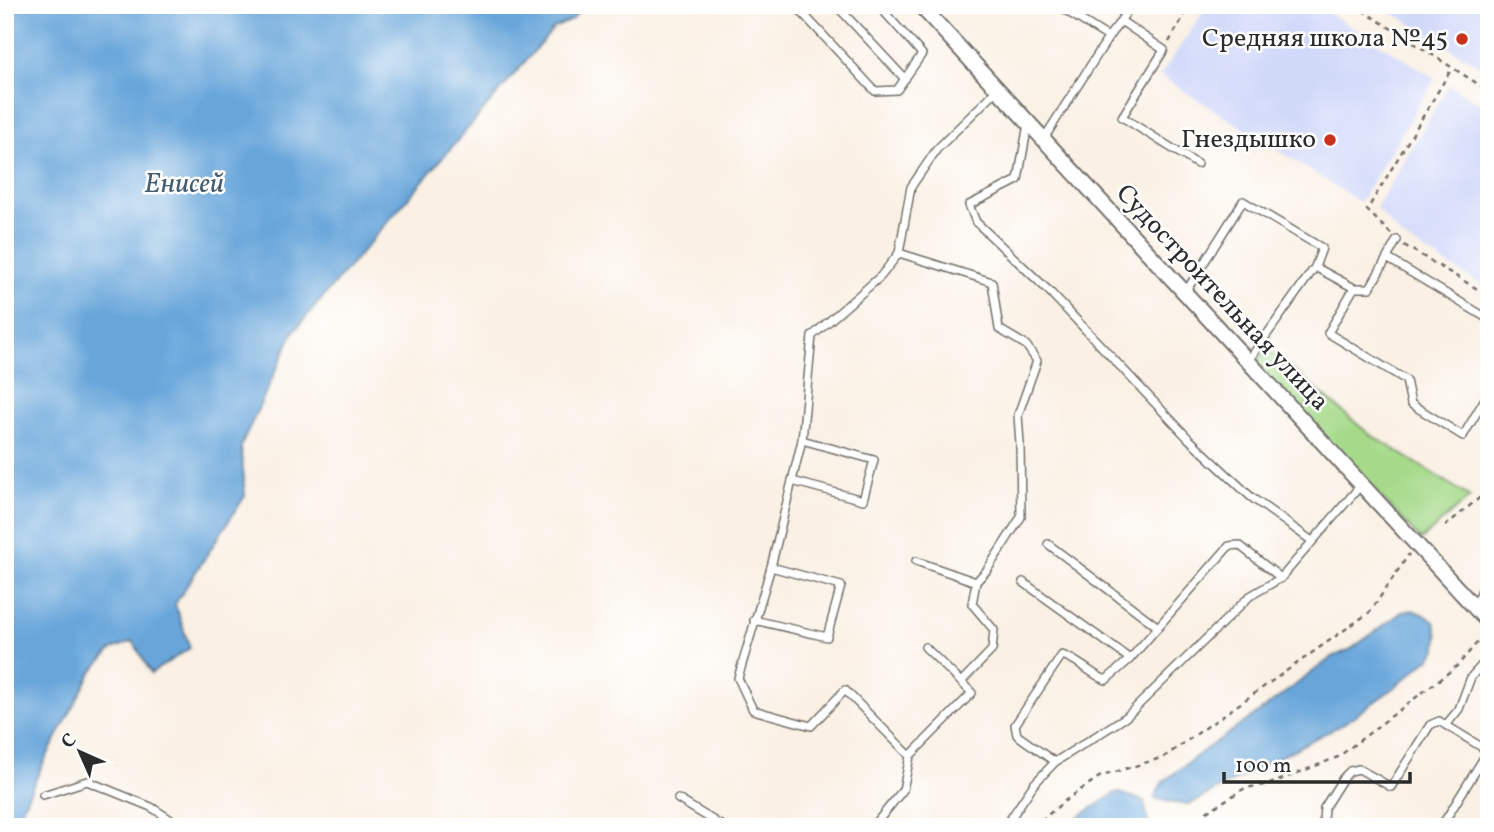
<svg xmlns="http://www.w3.org/2000/svg" width="1494" height="832" font-family="Vollkorn,serif">
  <rect width="100%" height="100%" fill="#fff"/>
  <filter id="ink" filterUnits="userSpaceOnUse"><feTurbulence type="fractalNoise" baseFrequency=".0143" numOctaves="2"/><feDisplacementMap in="SourceGraphic" scale="14" xChannelSelector="R" yChannelSelector="G"/><feConvolveMatrix kernelMatrix="1 2 1 2 8 2 1 2 1" color-interpolation-filters="sRGB"/></filter>
  <filter id="wash" filterUnits="userSpaceOnUse"><feTurbulence type="fractalNoise" baseFrequency=".00686" numOctaves="4" result="noise"/><feDisplacementMap in="SourceGraphic" scale="28" xChannelSelector="R" yChannelSelector="G"/><feGaussianBlur stdDeviation="1.57" result="paint"/><feColorMatrix in="noise" values="0 0 0 0 0 0 0 0 0 0 0 0 0 0 0 0 0 1.4 0 .05"/><feComposite in="paint" operator="in"/></filter>
  <g filter="url(#wash)">
    <rect width="100%" height="100%" fill="#faf0e3"/>
    <g fill="#d1d9f9">
      <polygon points="1208,5 1316,5 1435,78 1360,202 1160,76"/>
      <polygon points="1380,5 1489,5 1489,72"/>
      <polygon points="1449,85 1489,109 1489,289 1403,238 1376,208"/>
    </g>
    <polygon fill="#a6da8a" stroke="#68825a" stroke-width="2" points="1267,348 1368,433 1470,497 1421,540 1254,363"/>
    <g fill="#68a6da" stroke="#4a6882" stroke-width="2">
      <polygon points="5,5 585,5 572,20 554,28 294,331 241,446 245,496 175,604 190,648 151,673 133,641 111,650 91,673 44,762 13,827 5,827"/>
      <polygon points="1413,610 1427,616 1435,623 1438,636 1437,649 1430,658 1394,688 1343,724 1190,804 1174,803 1154,798 1162,783 1203,751 1265,708 1332,657 1351,649 1402,612"/>
      <polygon points="1117,792 1144,801 1149,827 1069,827 1078,817"/>
    </g>
  </g>
  <g filter="url(#ink)">
    <g fill="none" stroke-linecap="round" stroke-linejoin="round">
      <defs>
        <g id="lane">
          <polyline points="795,5 875,91 897,90 922,54 878,5"/>
          <polyline points="836,5 905,79"/>
          <polyline points="1057,5 1108,37 1121,21 1164,50 1122,117 1197,164"/>
          <polyline points="1119,23 1131,5"/>
          <polyline points="1028,124 1018,180 969,205 976,222 1049,291 1189,439 1251,497 1312,541"/>
          <polyline points="1043,140 1110,35"/>
          <polyline points="899,253 911,187 937,149 997,90"/>
          <polyline points="1387,258 1485,317"/>
          <polyline points="1315,267 1354,288 1328,333 1406,380 1411,404 1463,436 1489,392"/>
          <polyline points="1354,288 1370,288 1397,240"/>
          <polyline points="1185,293 1243,201 1322,248 1315,267 1248,361"/>
          <polyline points="792,481 863,500 874,460 802,440"/>
          <polyline points="1048,544 1158,627"/>
          <polyline points="916,561 976,582"/>
          <polyline points="1023,582 1130,659 1229,546 1239,545 1281,578"/>
          <polyline points="1475,607 1489,573"/>
          <polyline points="754,620 827,637 841,586 771,567"/>
          <polyline points="925,647 961,682"/>
          <polyline points="1446,725 1459,709 1471,677 1489,657"/>
          <path d="M1055 762 1017 735 1015 725 1062 655C1079 660 1090 674 1106 680L1130 659"/>
          <polyline points="43,795 87,781 151,807 182,827"/>
          <polyline points="678,799 724,827"/>
          <polyline points="873,827 903,790 910,756 972,693 961,682 992,650 994,630 972,604 976,582 987,570 1021,517 1020,444 1018,415 1037,361 1026,345 999,329 992,282 899,253 881,276 812,336 802,440 771,567 738,678 753,710 811,726 845,690 910,756"/>
          <polyline points="1005,827 1034,784 1055,762 1126,717 1250,596 1281,578 1361,485"/>
          <polyline points="1333,827 1323,820 1324,808 1343,778 1350,771 1359,769 1391,787 1430,725 1439,721 1488,751 1441,827"/>
        </g>
        <polyline id="street" points="920,5 1489,623"/>
      </defs>
      <use href="#lane" stroke="#73706b" stroke-width="10"/>
      <use href="#street" stroke="#73706b" stroke-width="18"/>
      <g stroke="#73706b" stroke-width="2.5" stroke-dasharray="5 5" stroke-linecap="butt">
        <polyline points="1354,5 1489,91"/>
        <polyline points="1169,42 1190,5"/>
        <polyline points="1391,234 1367,210 1452,68"/>
        <polyline points="1404,245 1489,296"/>
        <polyline points="1445,526 1489,490"/>
        <polyline points="1033,827 1066,800 1099,777 1164,757 1370,612 1409,554"/>
        <polyline points="1193,827 1205,813 1245,788 1270,784 1338,757 1457,666 1483,636"/>
      </g>
      <use href="#lane" stroke="#fff" stroke-width="7"/>
      <use href="#street" stroke="#fff" stroke-width="14"/>
    </g>
  </g>
  <g fill="#c8321e" stroke="#fff" stroke-width="2.5">
    <circle cx="1462" cy="39" r="7"/>
    <circle cx="1330" cy="140" r="7"/>
  </g>
  <g text-anchor="middle" dominant-baseline="central" stroke-width="5" stroke-linejoin="round" paint-order="stroke">
    <g font-size="26" fill="#2b2b2b" stroke="#fff" text-anchor="end">
      <text x="1448" y="39">Средняя школа №45</text>
      <text x="1316" y="140">Гнездышко</text>
    </g>
    <g font-size="26" fill="#2b2b2b" stroke="#fff">
      <text transform="translate(1222 298) rotate(47)">Судостроительная улица</text>
    </g>
    <g font-size="28" font-style="italic" fill="#435c71" stroke="#fff">
      <text x="184" y="184">Енисей</text>
    </g>
  </g>
  <rect width="1494" height="832" fill="none" stroke="#fff" stroke-width="28"/>
  <g transform="translate(80 752) rotate(315)" stroke="#ffffff" stroke-width="5" paint-order="stroke">
  <path d="M0-5L12 26L0 18L-12 26Z" fill="#2b2b2b"/>
  <text y="-10" font-size="19" font-weight="bold" text-anchor="middle" fill="#2b2b2b">С</text>
  </g>
  <path d="M1224 772v10h186v-10" fill="none" stroke="#2b2b2b" stroke-width="3.5"/>
  <text x="1235" y="772" font-size="21" fill="#2b2b2b" stroke="#ffffff" stroke-width="5" paint-order="stroke">100 m</text>
</svg>
